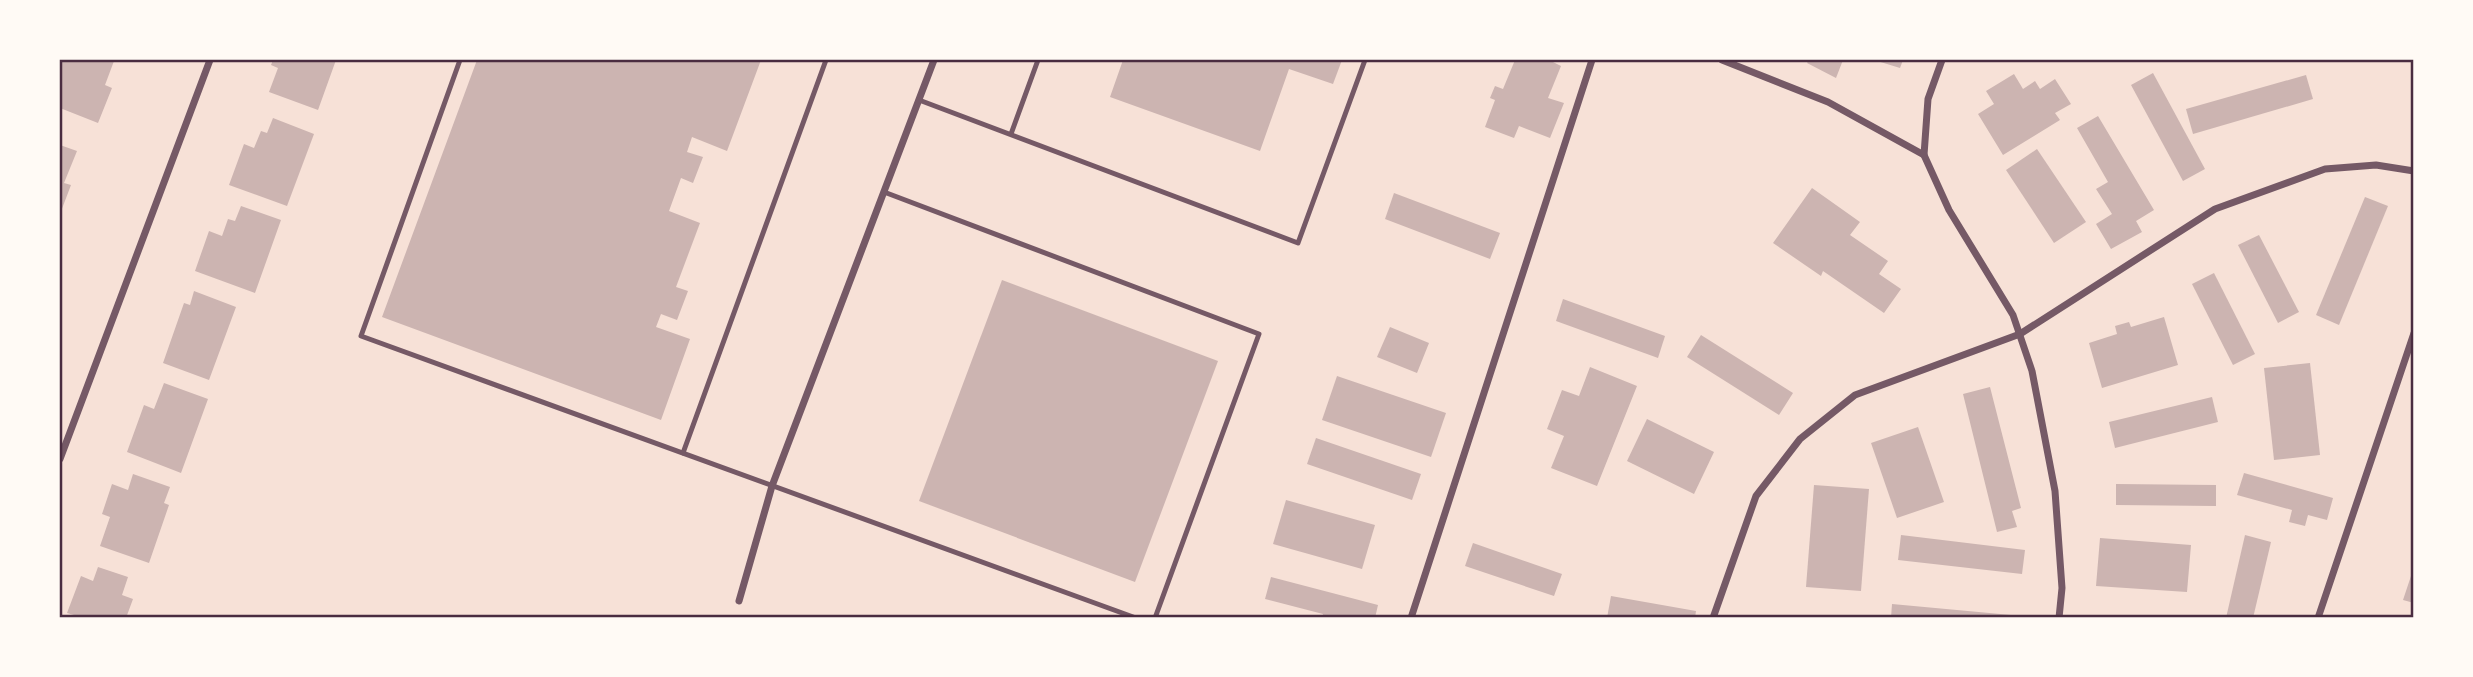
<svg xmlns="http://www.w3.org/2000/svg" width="2473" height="677" font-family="Figtree,sans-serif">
  <rect width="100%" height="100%" fill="#f7e1d7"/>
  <g fill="#ccb4b1">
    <polygon points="60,60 114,61 105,85 112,88 98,123 60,108"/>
    <polygon points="273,60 336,60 318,110 269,92 278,68 271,65"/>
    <polygon points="477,60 761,60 727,151 692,137 687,152 703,157 693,183 681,178 669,211 700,223 676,287 688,291 677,320 661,314 656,327 690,339 661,420 382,317"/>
    <polygon points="1123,60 1342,60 1333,84 1289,69 1260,151 1110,97"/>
    <polygon points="1515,60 1549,60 1561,66 1548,98 1564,103 1550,138 1519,126 1514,138 1485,127 1495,100 1490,98 1495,86 1503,89"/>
    <polygon points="1809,60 1843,60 1836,78 1807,63"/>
    <polygon points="1874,60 1903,60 1900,68"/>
    <polygon points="2153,73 2205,169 2183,181 2131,85"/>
    <polygon points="2014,74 2023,89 2035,81 2040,89 2055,79 2071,104 2055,113 2060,120 2003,155 1978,114 1994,104 1986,91"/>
    <polygon points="2306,75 2313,99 2193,134 2186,109"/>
    <polygon points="2098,116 2154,210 2136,221 2142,232 2111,249 2096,224 2112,214 2096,189 2108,182 2077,128"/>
    <polygon points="273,118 314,134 287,206 229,185 244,144 254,148 261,131 267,133"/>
    <polygon points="60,145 77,151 64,183 71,185 60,214"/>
    <polygon points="2037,149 2086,222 2054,243 2006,170"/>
    <polygon points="1812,188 1860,222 1850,235 1888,261 1879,274 1901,289 1884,313 1823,271 1821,276 1773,243"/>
    <polygon points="1394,193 1500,233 1490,259 1385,219"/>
    <polygon points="2365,197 2388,206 2339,325 2316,315"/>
    <polygon points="241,206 281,220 255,293 195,271 209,231 222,236 228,219 235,221"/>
    <polygon points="2259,235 2299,312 2278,323 2238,245"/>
    <polygon points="2214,273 2255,354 2233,365 2192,284"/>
    <polygon points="1002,280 1218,361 1135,582 919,501"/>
    <polygon points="194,291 236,307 209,380 163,363 184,303 190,305"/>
    <polygon points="1563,299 1665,336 1658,358 1556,321"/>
    <polygon points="2164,317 2178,365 2102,388 2089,343 2117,334 2115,326 2129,322 2131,327"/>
    <polygon points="1390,327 1429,343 1417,373 1377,357"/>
    <polygon points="1701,335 1793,393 1779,415 1687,357"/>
    <polygon points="2310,363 2320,455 2274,460 2264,368"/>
    <polygon points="1590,367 1637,386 1597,486 1551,468 1564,436 1547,429 1562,390 1579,396"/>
    <polygon points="1337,376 1446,413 1431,457 1322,420"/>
    <polygon points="164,383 208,399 181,473 127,452 144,405 154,409"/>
    <polygon points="1990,387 2021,508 2012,511 2017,527 1997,532 1963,394"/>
    <polygon points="2212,397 2218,422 2115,448 2109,422"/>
    <polygon points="1647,419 1714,452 1694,494 1627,461"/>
    <polygon points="1918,427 1944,502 1897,518 1871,443"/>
    <polygon points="1316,438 1421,474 1412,500 1307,464"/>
    <polygon points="2244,473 2333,498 2327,520 2308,515 2305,526 2289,522 2292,510 2237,495"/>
    <polygon points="133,474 170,487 164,503 169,505 149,563 100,546 110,517 102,514 112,484 128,490"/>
    <polygon points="2116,484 2216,485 2216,506 2116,505"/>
    <polygon points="1814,485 1869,489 1861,591 1806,587"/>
    <polygon points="1286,500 1375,525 1362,569 1273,544"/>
    <polygon points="1901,535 2025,550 2022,574 1898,560"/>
    <polygon points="2245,535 2271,542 2253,618 2226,618"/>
    <polygon points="2100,538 2191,545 2187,592 2096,586"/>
    <polygon points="1473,543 1562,574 1554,596 1465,566"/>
    <polygon points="98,567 128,577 122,595 133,599 126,618 73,618 74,615 67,613 81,576 93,581"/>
    <polygon points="2413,570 2414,570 2414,603 2403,600"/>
    <polygon points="1271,577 1378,605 1375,618 1322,618 1323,614 1265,599"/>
    <polygon points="1611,596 1696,611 1695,618 1607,618"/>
    <polygon points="1892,604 2011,615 2010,618 1891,618"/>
  </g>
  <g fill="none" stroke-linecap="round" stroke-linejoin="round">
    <g stroke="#755966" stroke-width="5">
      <polyline points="460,60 361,336 1136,618"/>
      <polyline points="919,100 1298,243 1365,60"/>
      <polyline points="1011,134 1038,60"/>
      <polyline points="884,192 1259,334 1155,618"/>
      <polyline points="683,453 826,60"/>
    </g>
    <g stroke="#755966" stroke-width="7">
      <polyline points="1722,60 1828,102 1924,155"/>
      <polyline points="1942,60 1928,99 1924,155 1949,210 2013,315 2032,371 2055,491 2062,588 2059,618"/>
      <polyline points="60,459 210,60"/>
      <polyline points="739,601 772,486 934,60"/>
      <polyline points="1411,618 1592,60"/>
      <polyline points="1713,618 1756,496 1800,439 1855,395 2020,334 2215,209 2325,169 2376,165 2414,171"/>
      <polyline points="2318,618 2414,333"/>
    </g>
  </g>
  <rect width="2473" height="677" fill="none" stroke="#fffaf5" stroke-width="122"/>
  <rect x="61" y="61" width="2351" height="555" fill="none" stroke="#4a2c40" stroke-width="2.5"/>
</svg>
